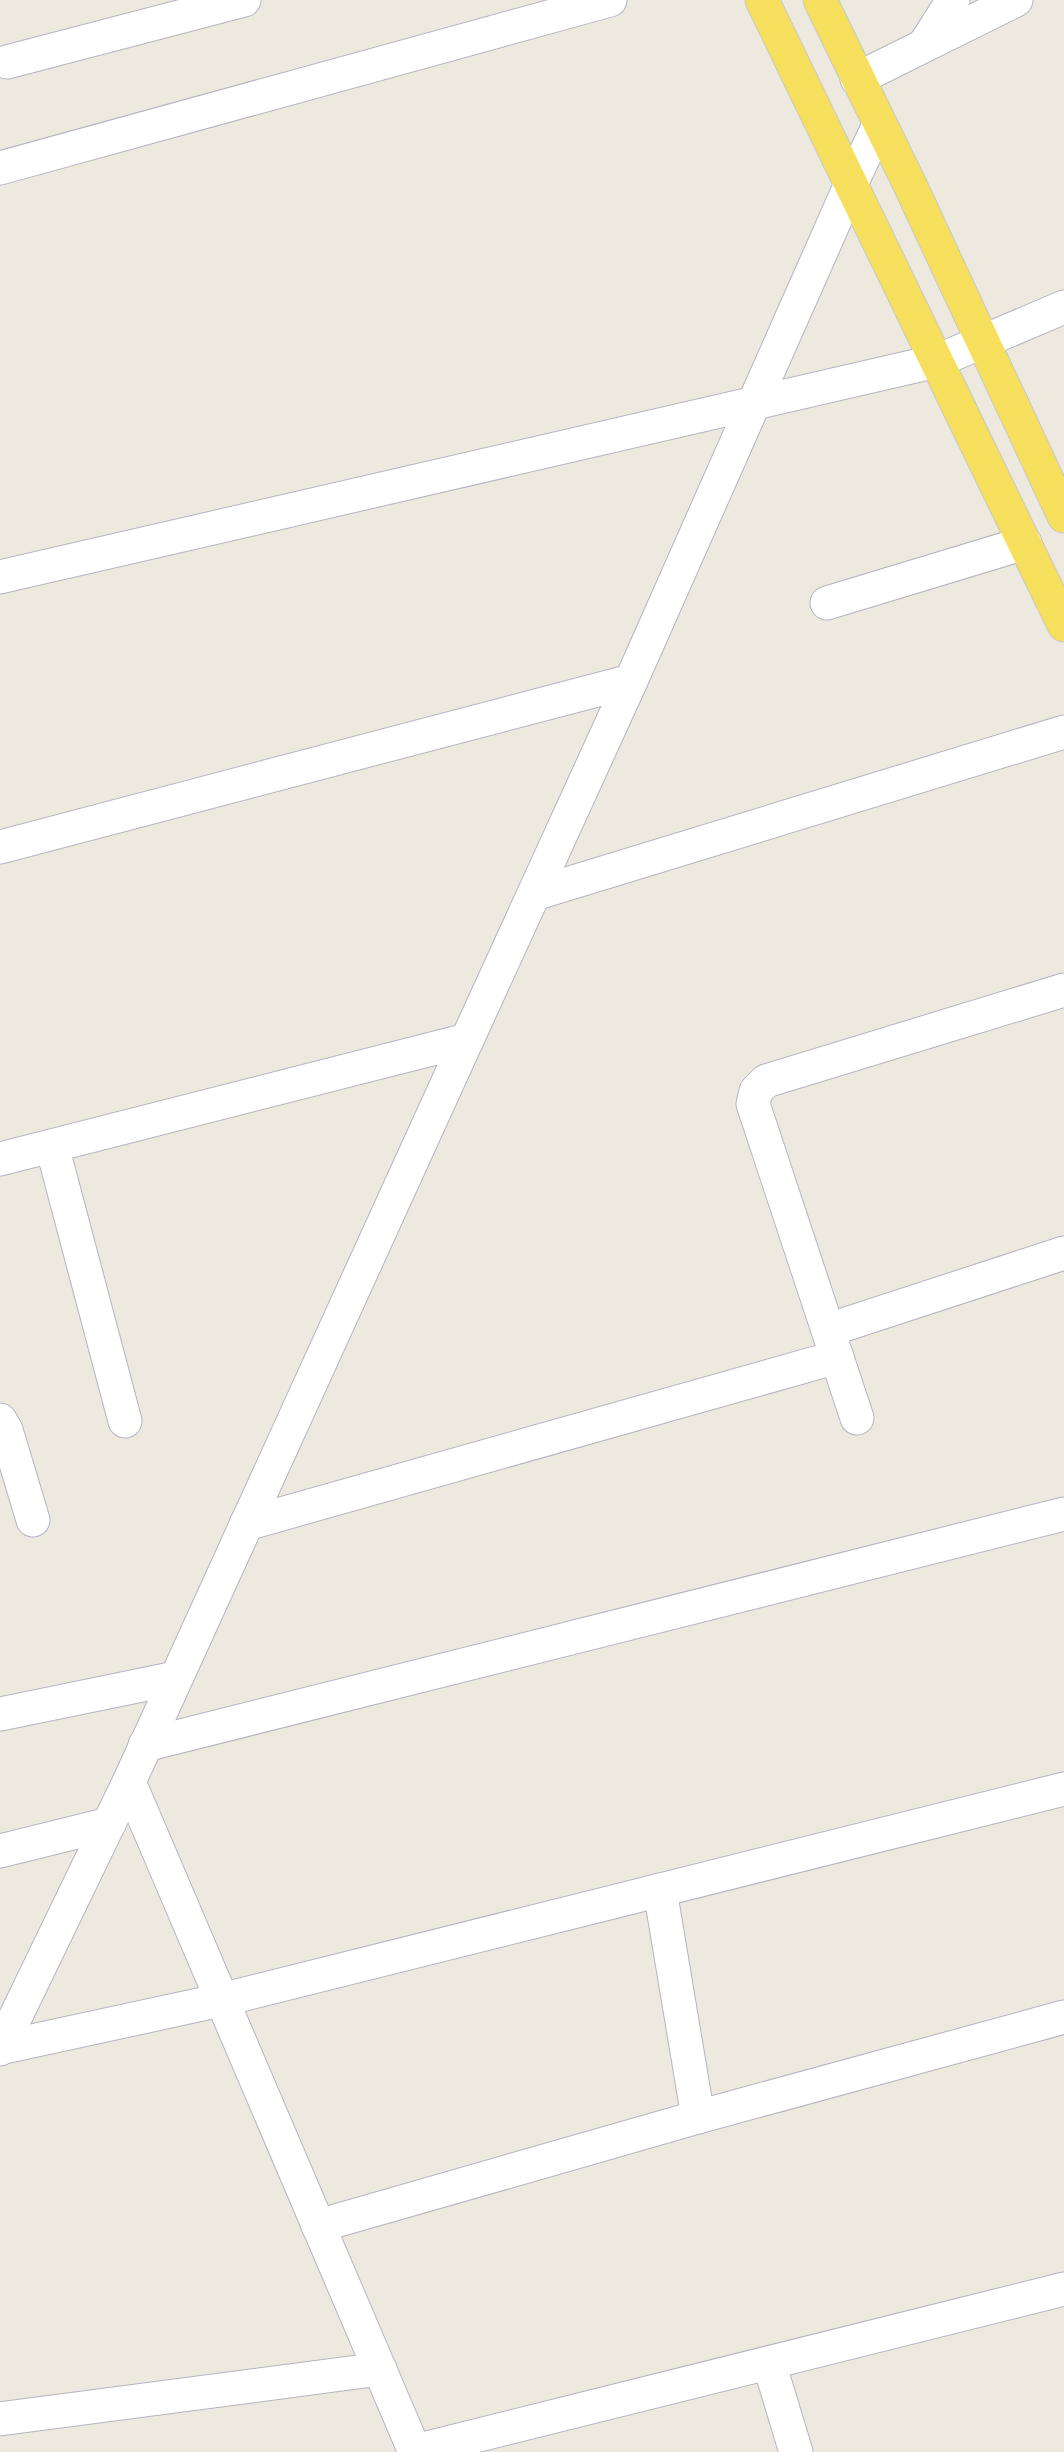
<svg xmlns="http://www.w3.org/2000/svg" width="1064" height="2452" font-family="Figtree,sans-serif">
  <rect width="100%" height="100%" fill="#eee9df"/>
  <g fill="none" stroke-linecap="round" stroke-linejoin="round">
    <defs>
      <g id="minor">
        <polyline points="925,44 953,0"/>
        <polyline points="7,62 244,0"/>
        <polyline points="857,79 1016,0"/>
        <polyline points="0,168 610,0"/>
        <polyline points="0,577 937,361 1064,307"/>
        <polyline points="827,603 1025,543"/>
        <polyline points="0,847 631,681"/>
        <polyline points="534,894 1064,732"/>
        <polyline points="52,1146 125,1421"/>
        <polyline points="0,1159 467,1040"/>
        <polyline points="828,1330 1064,1253"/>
        <polyline points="857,1418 753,1104 756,1091 766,1081 1064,990"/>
        <polyline points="0,1420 6,1430 33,1520"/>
        <polyline points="246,1524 837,1357"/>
        <polyline points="0,1714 176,1678"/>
        <polyline points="145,1745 1064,1514"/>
        <polyline points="129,1782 415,2452"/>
        <polyline points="0,1851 109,1824"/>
        <polyline points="660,1890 698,2117"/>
        <polyline points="0,2048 221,2000 1064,1789"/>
        <polyline points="0,2049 129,1782 467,1040 631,681 851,184 879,125"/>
        <polyline points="318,2226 698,2117 1064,2017"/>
        <polyline points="769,2363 796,2452"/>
        <polyline points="0,2419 380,2369"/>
        <polyline points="415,2451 1064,2289"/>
      </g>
      <g id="major">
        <polyline points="762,0 1064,625"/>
        <polyline points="820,0 910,185 1064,516"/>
      </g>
    </defs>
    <use href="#minor" stroke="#b3b4c0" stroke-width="35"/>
    <use href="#major" stroke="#c8c8c8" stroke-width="35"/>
    <use href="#minor" stroke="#fff" stroke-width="33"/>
    <use href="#major" stroke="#f5df5d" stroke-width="33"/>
  </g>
</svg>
